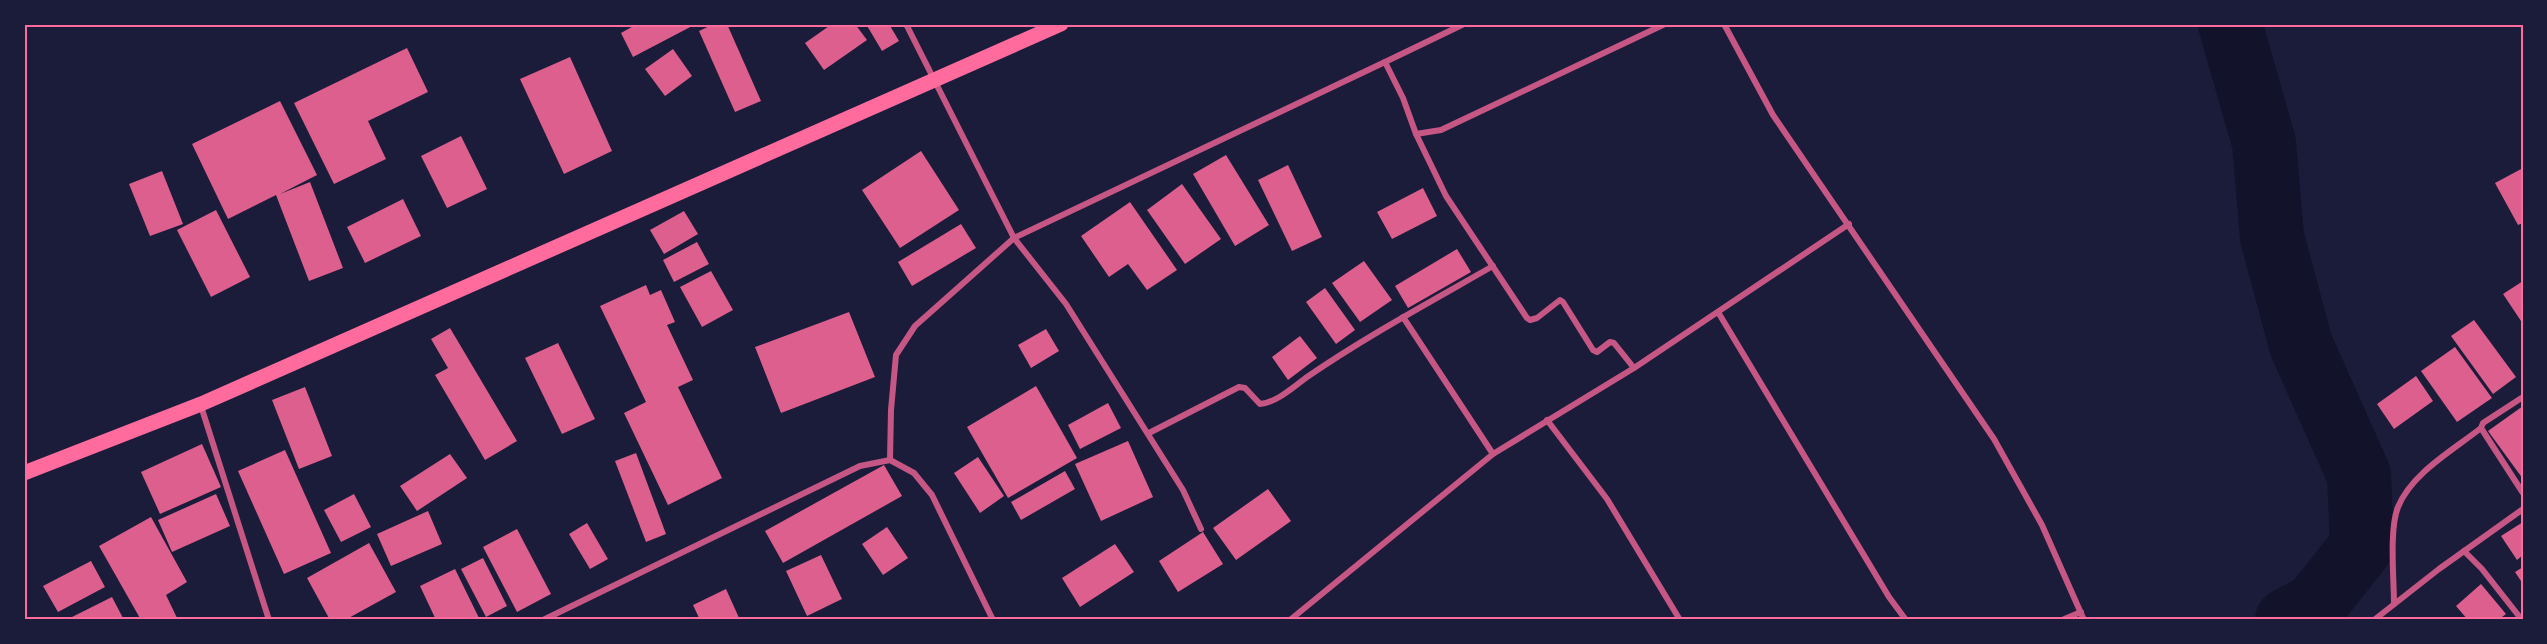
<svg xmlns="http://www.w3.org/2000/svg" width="2547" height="644" font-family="'Roboto Serif',serif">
  <rect width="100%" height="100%" fill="#1b1b3a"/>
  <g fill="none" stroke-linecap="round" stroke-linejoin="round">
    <polyline stroke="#12122b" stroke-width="64" points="2230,24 2264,143 2272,237 2301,345 2359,475 2362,546 2315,605 2287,620"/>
  </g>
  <g fill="#dd5f8e">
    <polygon points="637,24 696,24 633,57 621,33"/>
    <polygon points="714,24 727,24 761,101 735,112 699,31"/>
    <polygon points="832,24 855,24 867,40 824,70 805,43"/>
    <polygon points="866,24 889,24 899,41 882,51"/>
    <polygon points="407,48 428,92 368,121 386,159 334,184 294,103"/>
    <polygon points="673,49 692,76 665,96 645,69"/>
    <polygon points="570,57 612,151 564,174 520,79"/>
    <polygon points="280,101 317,175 280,194 310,182 343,268 309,281 276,195 228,219 192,144"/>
    <polygon points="461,136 487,189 447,208 421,156"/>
    <polygon points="921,151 959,210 900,248 862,190"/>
    <polygon points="1226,155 1269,225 1235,246 1193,174"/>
    <polygon points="1288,165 1322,237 1292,251 1258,180"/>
    <polygon points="2523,168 2523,223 2518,225 2495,183"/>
    <polygon points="162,171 183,224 150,236 129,184"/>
    <polygon points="1182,184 1221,239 1185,264 1147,210"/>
    <polygon points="1423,188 1437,216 1392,239 1377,212"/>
    <polygon points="403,199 421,236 365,263 347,227"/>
    <polygon points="1130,202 1177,270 1147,290 1128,264 1109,277 1081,236"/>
    <polygon points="216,210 250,277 211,297 177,230"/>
    <polygon points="684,211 698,234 664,254 650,230"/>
    <polygon points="961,224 976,248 912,286 898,262"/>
    <polygon points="697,242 709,264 674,282 663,260"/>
    <polygon points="1457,249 1471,272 1408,308 1395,286"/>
    <polygon points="1364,261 1392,300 1360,322 1332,283"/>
    <polygon points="711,271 733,310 702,327 680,287"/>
    <polygon points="2523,281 2523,324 2503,294"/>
    <polygon points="646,285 650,295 661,290 675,322 667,325 693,380 678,387 722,478 668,505 624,413 646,402 600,306"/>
    <polygon points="1325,288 1355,330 1336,344 1306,302"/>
    <polygon points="849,312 875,377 781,413 755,347"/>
    <polygon points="2474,320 2516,377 2493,394 2451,336"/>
    <polygon points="450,328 517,441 485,460 435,375 448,368 431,339"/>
    <polygon points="1046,329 1059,351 1031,368 1018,345"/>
    <polygon points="1300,336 1317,358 1288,380 1272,357"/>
    <polygon points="558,343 595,419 562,434 525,358"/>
    <polygon points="2455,347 2492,398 2457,422 2421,371"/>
    <polygon points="2416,376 2433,401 2394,429 2377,404"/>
    <polygon points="1036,386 1077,458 1008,498 967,427"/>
    <polygon points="305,387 332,456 299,469 272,400"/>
    <polygon points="1108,403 1121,428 1080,449 1068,425"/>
    <polygon points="2523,406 2523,479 2488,431"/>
    <polygon points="1128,441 1153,497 1101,521 1075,464"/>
    <polygon points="202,444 221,487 160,514 141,472"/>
    <polygon points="285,450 331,553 284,574 238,471"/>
    <polygon points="636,453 666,534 646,542 615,461"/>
    <polygon points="450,454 467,478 417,511 400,486"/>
    <polygon points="978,457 1004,496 980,513 954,473"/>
    <polygon points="884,465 902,496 783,563 765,531"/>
    <polygon points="1065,471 1075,489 1021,520 1011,502"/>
    <polygon points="1268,489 1291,521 1236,560 1213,528"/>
    <polygon points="216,494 230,526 172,552 158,520"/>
    <polygon points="354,494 371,527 341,542 324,510"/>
    <polygon points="428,511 442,544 391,566 377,534"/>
    <polygon points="151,517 187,582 166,595 178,620 141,620 99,546"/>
    <polygon points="2523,522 2523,555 2517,560 2501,536"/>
    <polygon points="587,523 608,559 590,569 569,534"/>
    <polygon points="887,527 908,558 883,575 862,544"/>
    <polygon points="517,529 551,594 517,612 483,547"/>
    <polygon points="1203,532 1223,564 1178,592 1159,561"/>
    <polygon points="369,543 396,592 345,620 330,620 307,578"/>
    <polygon points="1115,544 1134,572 1080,607 1062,578"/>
    <polygon points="821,555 842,599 807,616 786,571"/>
    <polygon points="483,558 507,606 486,617 461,569"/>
    <polygon points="91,561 105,587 58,612 43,586"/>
    <polygon points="2523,567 2523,584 2515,572"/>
    <polygon points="455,569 480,620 436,620 420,586"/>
    <polygon points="2481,584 2506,614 2498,620 2468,620 2456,606"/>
    <polygon points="726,589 740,620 700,620 693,605"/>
    <polygon points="112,597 124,620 66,620"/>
  </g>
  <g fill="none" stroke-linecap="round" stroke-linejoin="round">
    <g stroke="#c65784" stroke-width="6">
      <polyline points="906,24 1014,238 1066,304 1183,490 1201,529"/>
      <polyline points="1724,24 1773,115 1994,439 2042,525 2084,620"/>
      <polyline points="1385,62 1464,24"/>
      <polyline points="1718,312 1889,597 1906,620"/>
      <polyline points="1403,317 1493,454"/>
      <polyline points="1634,368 1614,343 1610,342 1597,352 1593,350 1563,302 1560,300 1537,318 1530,320 1527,318 1446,196 1416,134 1441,130 1665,24"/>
      <polyline points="2523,397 2483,423 2481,428 2523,493"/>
      <polyline points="201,406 269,620"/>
      <polyline points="1547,420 1607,499 1680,620"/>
      <path d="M1149 433 1239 387 1245 388 1260 404C1276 403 1295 386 1307 377 1367 336 1430 302 1493 266"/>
      <polyline points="890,460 891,410 896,355 915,326 1014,238 1385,62 1403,98 1416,134"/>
      <polyline points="2464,551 2482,569 2522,620"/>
      <path d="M2394 604C2394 579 2389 529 2398 507 2412 473 2452 451 2481 428"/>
      <polyline points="543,620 860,466 890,460 914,473 932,495 993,620"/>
      <polyline points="1290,620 1493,454 1634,368 1849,224"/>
      <polyline points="2062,620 2081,612"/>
      <polyline points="2374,620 2439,569 2523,509"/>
    </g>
    <polyline stroke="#ff6b9d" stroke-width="15" points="24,473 201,404 1061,24"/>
  </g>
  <rect width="2547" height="644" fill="none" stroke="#1b1b3a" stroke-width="51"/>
  <rect x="26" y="26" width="2496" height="592" fill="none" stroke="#ff6b9d" stroke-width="2"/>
</svg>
